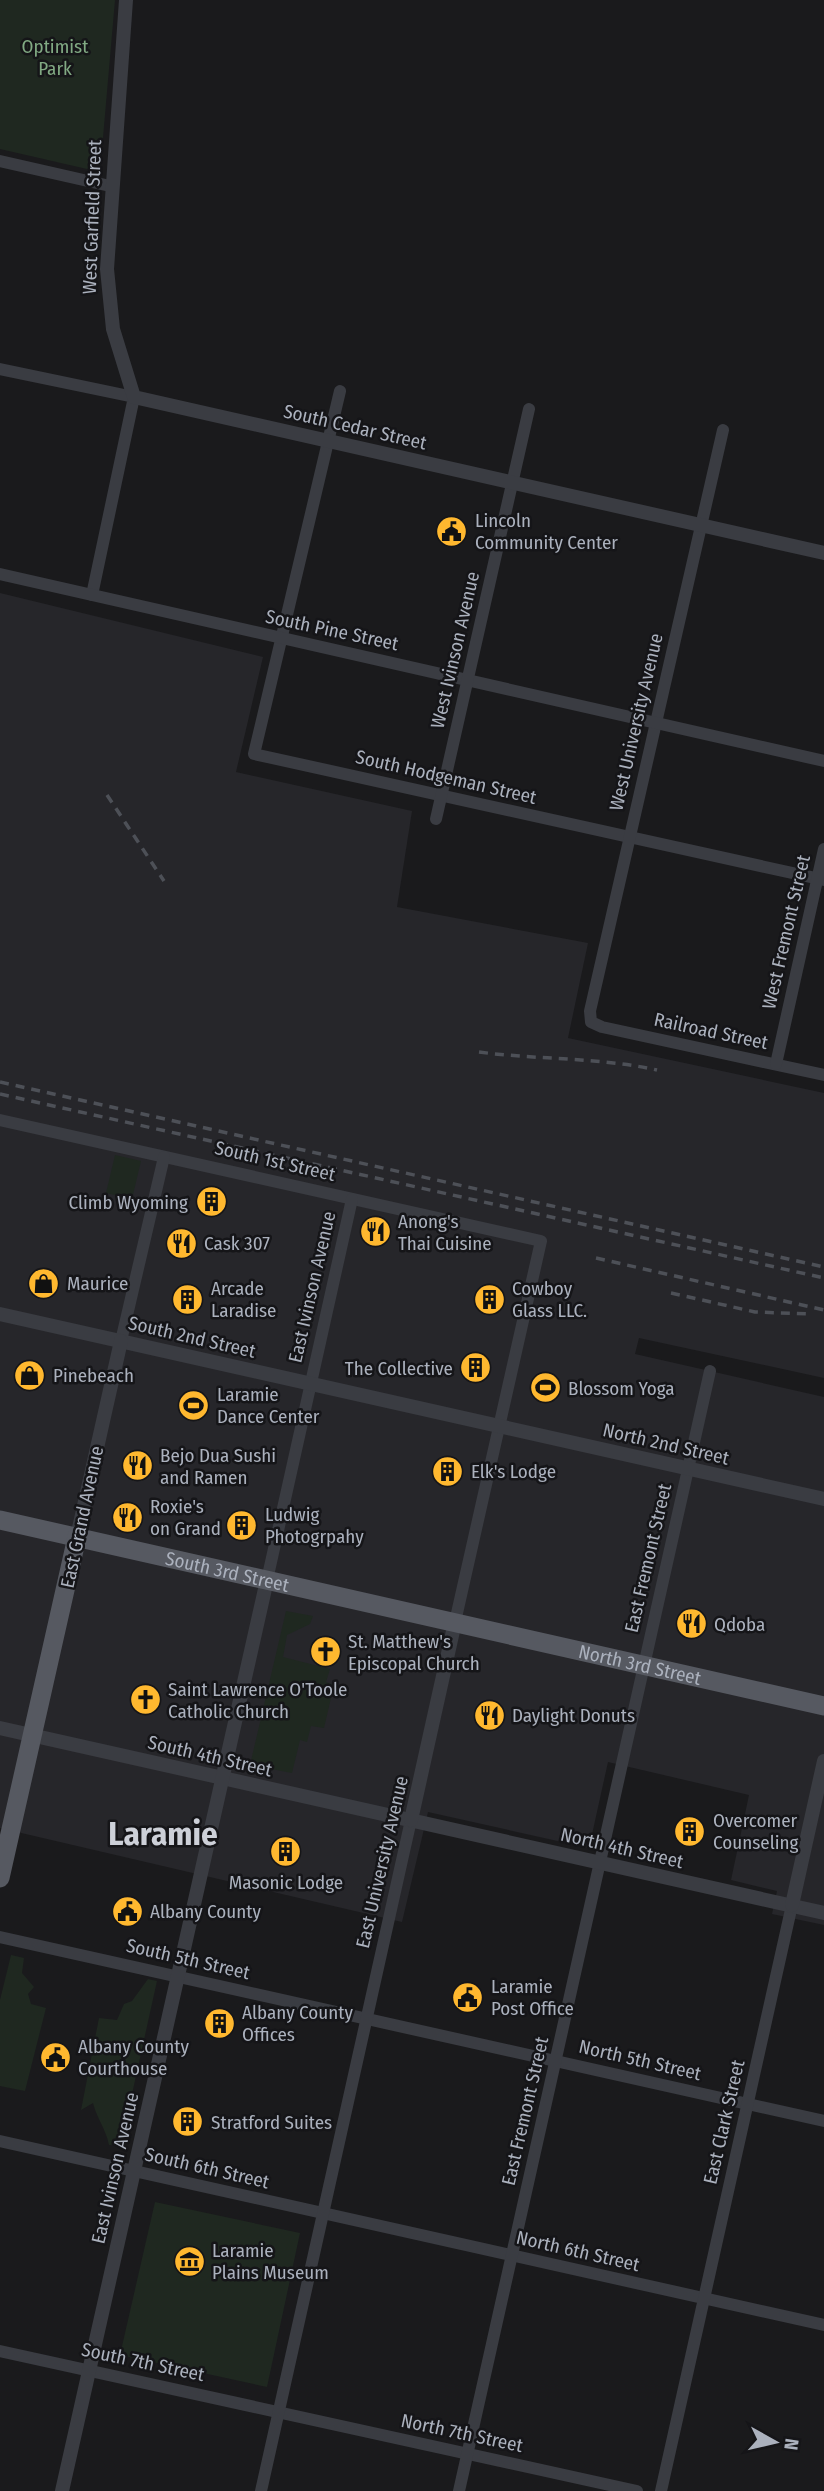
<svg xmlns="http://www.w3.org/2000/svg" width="824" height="2491" font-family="'Fira Sans Condensed',sans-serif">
  <rect width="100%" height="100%" fill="#1a1a1c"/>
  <polygon fill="#26262a" points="0,593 263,657 236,772 412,811 397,907 588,943 568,1038 824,1093 824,1378 639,1338 635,1354 824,1397 824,1925 772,1914 777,1891 731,1880 749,1795 608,1762 589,1848 428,1812 402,1922 0,1828"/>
  <g fill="#1f2820">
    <polygon points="0,0 115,0 100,172 0,149"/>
    <polygon points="115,1155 141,1161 132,1199 106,1193"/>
    <polygon points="286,1611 313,1616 310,1624 287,1635 283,1657 330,1669 326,1682 334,1685 324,1728 311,1726 307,1742 300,1740 292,1773 250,1765"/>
    <polygon points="11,1955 24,1958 22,1973 34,1987 28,1994 31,2004 46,2008 25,2091 0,2086 0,2000"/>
    <path d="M148 1979 157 1981 121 2144 109 2145C106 2129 97 2119 93 2103L81 2110 99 2018 117 2020 124 2004 132 2001Z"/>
    <polygon points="155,2202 300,2233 267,2387 120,2355"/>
  </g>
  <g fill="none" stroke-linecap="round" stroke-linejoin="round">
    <g stroke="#3a3c42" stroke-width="12">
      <polyline points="0,161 110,186"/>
      <polyline points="0,369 134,397 92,595"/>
      <polyline points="340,391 254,754 824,880"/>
      <polyline points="723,430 590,1011 591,1022 602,1027 824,1075"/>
      <polyline points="0,574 824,761"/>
      <polyline points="436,819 529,409"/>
      <polyline points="776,1064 824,849"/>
      <polyline points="0,1120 541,1241 455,1622"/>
      <polyline points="121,1341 164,1157"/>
      <polyline points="267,1580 352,1199"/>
      <polyline points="0,1937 824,2121"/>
      <polyline points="0,2141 824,2325"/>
      <polyline points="0,2351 637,2491"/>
      <polyline points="261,2491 411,1820"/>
      <polyline points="459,2491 710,1371"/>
      <polyline points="661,2491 792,1905"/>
    </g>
    <g stroke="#3a3c42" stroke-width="14">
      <polyline points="126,0 107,269 113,329 134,397 824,553"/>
      <polyline points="0,1314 824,1499"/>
      <polyline points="77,1537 121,1341"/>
      <polyline points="0,1728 824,1913"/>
      <polyline points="411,1820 455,1622"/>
      <polyline points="792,1905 824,1761"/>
      <polyline points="62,2491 267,1580"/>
    </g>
    <g stroke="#565961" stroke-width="19">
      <path id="s1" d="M0 1520 824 1706"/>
      <polyline points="0,1878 77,1537"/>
    </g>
    <g stroke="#4d5057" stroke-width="3.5" stroke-dasharray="9 7" stroke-linecap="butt">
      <polyline points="107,795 164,881"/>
      <path d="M479 1052C539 1060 598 1057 657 1070"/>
      <polyline points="0,1082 824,1267"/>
      <polyline points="0,1094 824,1278"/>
      <polyline points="596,1258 824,1310"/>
      <polyline points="671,1293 755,1312 810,1314"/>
    </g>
  </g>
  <defs>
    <symbol id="civic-disc" viewBox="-11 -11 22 22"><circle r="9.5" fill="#ffb82f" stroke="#151518"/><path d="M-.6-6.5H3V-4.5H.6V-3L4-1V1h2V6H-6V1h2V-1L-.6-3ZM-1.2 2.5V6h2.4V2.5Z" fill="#111"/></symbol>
    <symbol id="building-disc" viewBox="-11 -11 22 22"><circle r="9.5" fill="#ffb82f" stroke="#151518"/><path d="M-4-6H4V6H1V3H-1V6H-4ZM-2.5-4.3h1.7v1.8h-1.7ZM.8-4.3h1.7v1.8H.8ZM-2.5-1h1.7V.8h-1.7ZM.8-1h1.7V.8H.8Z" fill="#111"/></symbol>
    <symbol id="restaurant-disc" viewBox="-11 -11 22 22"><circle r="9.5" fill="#ffb82f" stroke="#151518"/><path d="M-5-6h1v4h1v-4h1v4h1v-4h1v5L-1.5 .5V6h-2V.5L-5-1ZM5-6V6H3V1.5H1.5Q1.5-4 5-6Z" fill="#111"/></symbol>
    <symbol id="shop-disc" viewBox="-11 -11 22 22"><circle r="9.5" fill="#ffb82f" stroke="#151518"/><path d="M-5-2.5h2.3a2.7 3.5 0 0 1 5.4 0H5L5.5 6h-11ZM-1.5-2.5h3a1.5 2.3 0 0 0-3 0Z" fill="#111"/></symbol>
    <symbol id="stadium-disc" viewBox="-11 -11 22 22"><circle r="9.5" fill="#ffb82f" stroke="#151518"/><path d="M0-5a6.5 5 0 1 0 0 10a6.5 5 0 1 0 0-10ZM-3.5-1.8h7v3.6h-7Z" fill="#111"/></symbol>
    <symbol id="church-disc" viewBox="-11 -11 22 22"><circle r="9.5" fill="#ffb82f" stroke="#151518"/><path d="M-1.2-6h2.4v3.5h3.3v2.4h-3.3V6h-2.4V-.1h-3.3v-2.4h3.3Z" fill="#111"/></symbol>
    <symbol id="museum-disc" viewBox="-11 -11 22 22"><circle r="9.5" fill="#ffb82f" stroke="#151518"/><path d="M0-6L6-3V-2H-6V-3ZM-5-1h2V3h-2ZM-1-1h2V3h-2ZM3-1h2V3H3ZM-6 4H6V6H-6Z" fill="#111"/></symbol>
  </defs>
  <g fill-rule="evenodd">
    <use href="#civic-disc" x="434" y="514" width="35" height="35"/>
    <use href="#building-disc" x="194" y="1184" width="35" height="35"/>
    <use href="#restaurant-disc" x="358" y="1214" width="35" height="35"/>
    <use href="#restaurant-disc" x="164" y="1226" width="35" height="35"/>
    <use href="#shop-disc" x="26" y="1266" width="35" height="35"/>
    <use href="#building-disc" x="170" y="1282" width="35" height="35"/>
    <use href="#building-disc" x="472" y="1282" width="35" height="35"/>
    <use href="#building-disc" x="458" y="1350" width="35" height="35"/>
    <use href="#shop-disc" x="12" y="1358" width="35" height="35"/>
    <use href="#stadium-disc" x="528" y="1370" width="35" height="35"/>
    <use href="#stadium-disc" x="176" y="1388" width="35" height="35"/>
    <use href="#restaurant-disc" x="120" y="1448" width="35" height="35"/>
    <use href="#building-disc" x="430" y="1454" width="35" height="35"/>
    <use href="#restaurant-disc" x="110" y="1500" width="35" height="35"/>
    <use href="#building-disc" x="224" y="1508" width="35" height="35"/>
    <use href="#restaurant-disc" x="674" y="1606" width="35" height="35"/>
    <use href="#church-disc" x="308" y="1634" width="35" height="35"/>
    <use href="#church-disc" x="128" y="1682" width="35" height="35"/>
    <use href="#restaurant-disc" x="472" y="1698" width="35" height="35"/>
    <use href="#building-disc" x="672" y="1814" width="35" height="35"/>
    <use href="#building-disc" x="268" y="1834" width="35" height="35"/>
    <use href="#civic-disc" x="110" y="1894" width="35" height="35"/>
    <use href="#civic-disc" x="450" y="1980" width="35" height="35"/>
    <use href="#building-disc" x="202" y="2006" width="35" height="35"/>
    <use href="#civic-disc" x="38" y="2040" width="35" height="35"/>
    <use href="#building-disc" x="170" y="2104" width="35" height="35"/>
    <use href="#museum-disc" x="172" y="2244" width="35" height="35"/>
  </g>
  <g text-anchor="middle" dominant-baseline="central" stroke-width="5" stroke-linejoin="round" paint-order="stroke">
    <g font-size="19" fill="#81a983" stroke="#151518">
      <text x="55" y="46">Optimist<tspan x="55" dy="22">Park</tspan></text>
    </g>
    <g font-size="19" fill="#abb1bd" stroke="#151518">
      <text transform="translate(92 217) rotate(-88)">West Garfield Street</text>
      <text transform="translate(355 427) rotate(13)">South Cedar Street</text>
      <text transform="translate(332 630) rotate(12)">South Pine Street</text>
      <text transform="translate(455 650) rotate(-77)">West Ivinson Avenue</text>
      <text transform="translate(636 722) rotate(-77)">West University Avenue</text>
      <text transform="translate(446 777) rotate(13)">South Hodgeman Street</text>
      <text transform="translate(786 932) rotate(-77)">West Fremont Street</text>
      <text transform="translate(711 1031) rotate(12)">Railroad Street</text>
      <text transform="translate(275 1161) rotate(13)">South 1st Street</text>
      <text transform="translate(312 1287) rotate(-77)">East Ivinson Avenue</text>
      <text transform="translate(192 1337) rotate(13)">South 2nd Street</text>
      <text transform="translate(666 1444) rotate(13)">North 2nd Street</text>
      <text transform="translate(82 1517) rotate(-78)">East Grand Avenue</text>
      <text transform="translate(648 1558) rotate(-77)">East Fremont Street</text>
      <text stroke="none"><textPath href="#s1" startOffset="233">South 3rd Street</textPath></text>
      <text stroke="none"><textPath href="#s1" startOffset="656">North 3rd Street</textPath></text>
      <text transform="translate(210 1756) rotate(13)">South 4th Street</text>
      <text transform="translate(622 1848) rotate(13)">North 4th Street</text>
      <text transform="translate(382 1862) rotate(-77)">East University Avenue</text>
      <text transform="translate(188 1959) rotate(13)">South 5th Street</text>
      <text transform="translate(640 2060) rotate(13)">North 5th Street</text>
      <text transform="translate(525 2111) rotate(-77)">East Fremont Street</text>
      <text transform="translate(724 2122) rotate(-77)">East Clark Street</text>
      <text transform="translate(115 2168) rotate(-77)">East Ivinson Avenue</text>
      <text transform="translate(207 2168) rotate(13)">South 6th Street</text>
      <text transform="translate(578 2251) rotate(13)">North 6th Street</text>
      <text transform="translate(143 2362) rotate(12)">South 7th Street</text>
      <text transform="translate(462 2433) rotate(12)">North 7th Street</text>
    </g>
    <g font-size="19" fill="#abb1bd" stroke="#151518" text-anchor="start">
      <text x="475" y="520">Lincoln<tspan x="475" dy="22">Community Center</tspan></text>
      <text x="188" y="1202" text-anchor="end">Climb Wyoming</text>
      <text x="398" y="1221">Anong's<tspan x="398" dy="22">Thai Cuisine</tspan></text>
      <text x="204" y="1243">Cask 307</text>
      <text x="67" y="1283">Maurice</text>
      <text x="211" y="1288">Arcade<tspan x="211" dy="22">Laradise</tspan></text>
      <text x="512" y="1288">Cowboy<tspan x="512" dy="22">Glass LLC.</tspan></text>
      <text x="453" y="1368" text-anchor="end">The Collective</text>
      <text x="53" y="1375">Pinebeach</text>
      <text x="568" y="1388">Blossom Yoga</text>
      <text x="217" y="1394">Laramie<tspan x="217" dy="22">Dance Center</tspan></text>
      <text x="160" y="1455">Bejo Dua Sushi<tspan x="160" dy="22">and Ramen</tspan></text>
      <text x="471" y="1471">Elk's Lodge</text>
      <text x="150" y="1506">Roxie's<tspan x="150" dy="22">on Grand</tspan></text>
      <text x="265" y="1514">Ludwig<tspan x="265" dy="22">Photogrpahy</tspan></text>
      <text x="714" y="1624">Qdoba</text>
      <text x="348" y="1641">St. Matthew's<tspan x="348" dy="22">Episcopal Church</tspan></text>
      <text x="168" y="1689">Saint Lawrence O'Toole<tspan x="168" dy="22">Catholic Church</tspan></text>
      <text x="512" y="1715">Daylight Donuts</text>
      <text x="713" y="1820">Overcomer<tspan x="713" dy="22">Counseling</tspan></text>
      <text x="286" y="1882" text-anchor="middle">Masonic Lodge</text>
      <text x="150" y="1911">Albany County</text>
      <text x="491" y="1986">Laramie<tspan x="491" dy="22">Post Office</tspan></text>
      <text x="242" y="2012">Albany County<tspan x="242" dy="22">Offices</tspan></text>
      <text x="78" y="2046">Albany County<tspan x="78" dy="22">Courthouse</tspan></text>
      <text x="211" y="2122">Stratford Suites</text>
      <text x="212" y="2250">Laramie<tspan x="212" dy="22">Plains Museum</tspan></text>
    </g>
    <g font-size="33" font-weight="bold" fill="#cdd0d8" stroke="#151518">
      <text x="163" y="1834">Laramie</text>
    </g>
  </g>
  <g transform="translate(775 2442) rotate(98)" stroke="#151518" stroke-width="5" paint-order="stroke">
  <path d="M0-5L12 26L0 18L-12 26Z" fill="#abb1bd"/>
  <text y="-10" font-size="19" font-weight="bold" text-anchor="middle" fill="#abb1bd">N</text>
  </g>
</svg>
